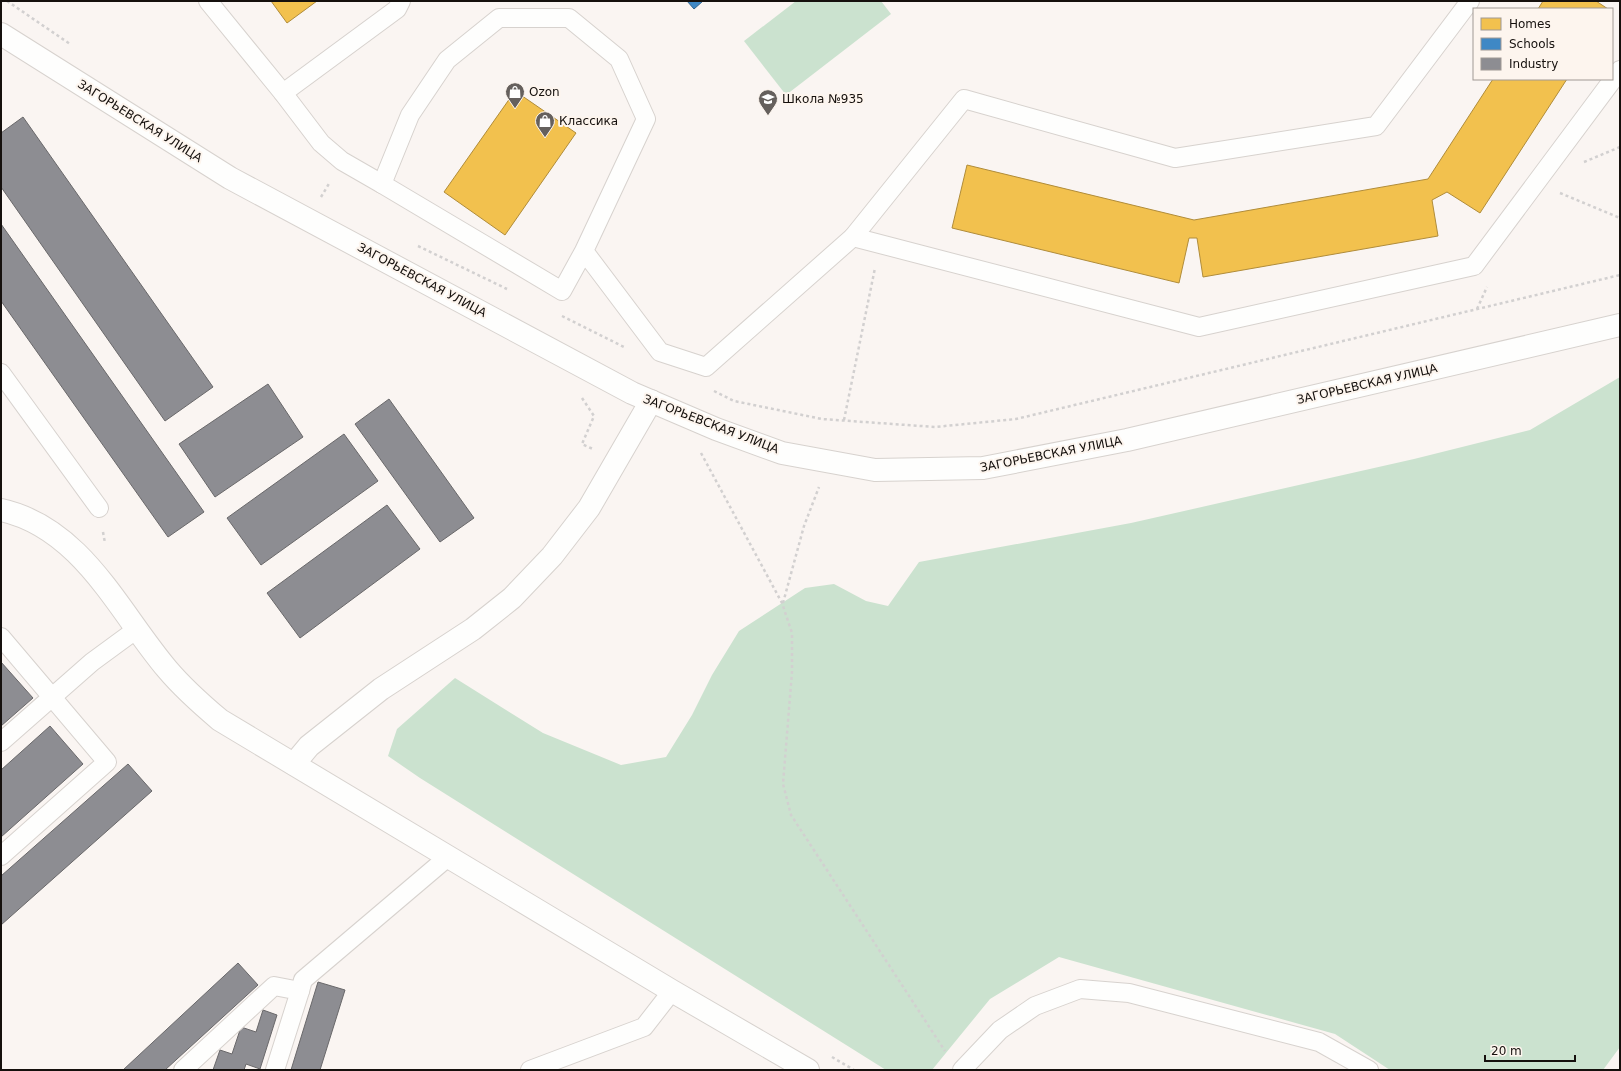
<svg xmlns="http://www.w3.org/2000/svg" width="1621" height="1071" font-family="'DejaVu Sans',sans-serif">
  <rect width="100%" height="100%" fill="#faf5f2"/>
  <g fill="#cbe2cf">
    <polygon points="796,1 881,1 891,14 786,95 744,41"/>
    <polygon points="1620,377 1620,1047 1603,1070 1390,1070 1335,1034 1059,957 990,999 932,1070 886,1070 420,778 388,756 397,729 455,678 543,733 621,765 666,757 692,715 712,675 739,631 805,588 834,584 866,601 888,606 919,562 1131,523 1414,459 1530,430"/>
  </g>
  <g fill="#f2c14e" stroke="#b08c3a">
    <polygon points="271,1 317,1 287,23"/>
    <polygon points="1543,1 1596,1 1608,9 1538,9"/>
    <polygon points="1493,79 1567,79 1480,213 1447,192 1432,200 1438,236 1203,277 1197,238 1189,238 1179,283 952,228 967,165 1194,220 1428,179"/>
    <polygon points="515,91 576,133 505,235 444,192"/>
  </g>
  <polygon fill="#3f88c5" stroke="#32648e" points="687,1 703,1 694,9"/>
  <g fill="#8d8d92" stroke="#69686a">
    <polygon points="23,117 213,387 165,421 1,187 1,133"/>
    <polygon points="1,224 204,512 168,537 1,301"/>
    <polygon points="268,384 303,437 215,497 179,444"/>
    <polygon points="389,399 474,518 440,542 355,424"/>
    <polygon points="344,434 378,481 261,565 227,518"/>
    <polygon points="387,505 420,549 300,638 267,593"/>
    <polygon points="1,662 33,698 1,726"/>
    <polygon points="50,726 83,764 1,837 1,770"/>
    <polygon points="128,764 152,791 1,925 1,876"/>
    <polygon points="238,963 258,985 165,1070 123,1070"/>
    <polygon points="318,982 345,990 320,1070 291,1070"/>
    <polygon points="263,1010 277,1015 260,1069 246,1064 244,1070 213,1070 220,1050 232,1054 241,1027 256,1032"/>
  </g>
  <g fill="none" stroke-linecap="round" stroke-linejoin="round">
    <defs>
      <g id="service">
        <polyline points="208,1 283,93 321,143 342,161 382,184"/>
        <polyline points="1470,1 1376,126 1175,158 964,99 853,237 1199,327 1474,266 1620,70"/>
        <polyline points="283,93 397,9 401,1"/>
        <polyline points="584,251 562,291 382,184 410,115 447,60 499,18 569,18 619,59 646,119 584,251 660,352 706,367 853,237"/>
        <polyline points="1,373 99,508"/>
        <polyline points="1,637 107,762 1,856"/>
        <polyline points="1,742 92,662 137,629"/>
        <polyline points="300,991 303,980 448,857"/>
        <polyline points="183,1070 274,986 300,991 275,1070"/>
        <polyline points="530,1070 644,1027 672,991"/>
        <polyline points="962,1070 1000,1030 1035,1006 1080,989 1129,993 1319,1042 1369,1070"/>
      </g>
      <g id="minor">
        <polyline points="1,34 230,178 632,393 716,429 782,453 875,470 983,468 1127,440 1620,325"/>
        <path d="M1 510C82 528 118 611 167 669 183 688 201 704 220 720L672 991 808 1070"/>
        <polyline points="294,764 309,746 381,689 473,629 512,598 552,556 589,508 651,401"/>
      </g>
    </defs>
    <use href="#service" stroke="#d7d2ce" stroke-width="20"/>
    <use href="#minor" stroke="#d7d2ce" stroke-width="24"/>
    <g stroke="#d2d0d0" stroke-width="2.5" stroke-dasharray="3 3" stroke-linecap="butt">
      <polyline points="7,1 70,44"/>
      <polyline points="1584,162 1620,147"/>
      <polyline points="1560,193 1620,218"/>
      <polyline points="321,197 330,182"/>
      <polyline points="418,246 507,289"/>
      <polyline points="1477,309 1487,287"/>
      <polyline points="562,316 624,347"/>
      <polyline points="714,391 734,401 822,419 935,427 1016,419 1620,275"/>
      <polyline points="582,398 594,416 582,444 593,449"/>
      <polyline points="844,420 875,268"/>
      <polyline points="701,453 782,603 792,633 792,672 783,784 791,815 945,1051"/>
      <polyline points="103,532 105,543"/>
      <polyline points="783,603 804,526 819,487"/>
      <polyline points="832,1057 854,1070"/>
    </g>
    <use href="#service" stroke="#fefefd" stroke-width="18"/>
    <use href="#minor" stroke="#fefefd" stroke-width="22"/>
  </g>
  <defs>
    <symbol id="shop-pin" viewBox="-11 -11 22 30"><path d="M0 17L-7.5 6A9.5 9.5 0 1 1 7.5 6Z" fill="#65605d" stroke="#fdf5ee"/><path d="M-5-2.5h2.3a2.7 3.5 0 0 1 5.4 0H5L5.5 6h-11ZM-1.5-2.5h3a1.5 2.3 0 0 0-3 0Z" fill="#fff"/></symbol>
    <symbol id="school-pin" viewBox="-11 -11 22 30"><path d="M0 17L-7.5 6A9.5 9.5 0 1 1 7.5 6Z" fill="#65605d" stroke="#fdf5ee"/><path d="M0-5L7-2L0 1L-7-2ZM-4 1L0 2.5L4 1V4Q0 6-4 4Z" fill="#fff"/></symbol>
  </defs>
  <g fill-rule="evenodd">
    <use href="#shop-pin" x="504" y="81" width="22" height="30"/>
    <use href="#school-pin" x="757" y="88" width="22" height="30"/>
    <use href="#shop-pin" x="534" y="110" width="22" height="30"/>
  </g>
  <g text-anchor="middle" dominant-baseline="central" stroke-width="4" stroke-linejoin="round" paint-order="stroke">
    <g font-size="12" fill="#15100d" stroke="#fdf5ee" text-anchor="start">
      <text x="529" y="92">Ozon</text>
      <text x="782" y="99">Школа №935</text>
      <text x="559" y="121">Классика</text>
    </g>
    <g font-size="12" fill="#15100d" stroke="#fdf5ee">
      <text transform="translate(140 121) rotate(32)">ЗАГОРЬЕВСКАЯ УЛИЦА</text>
      <text transform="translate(422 280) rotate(28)">ЗАГОРЬЕВСКАЯ УЛИЦА</text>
      <text transform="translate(1367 384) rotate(-13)">ЗАГОРЬЕВСКАЯ УЛИЦА</text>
      <text transform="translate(711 424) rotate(21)">ЗАГОРЬЕВСКАЯ УЛИЦА</text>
      <text transform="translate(1051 454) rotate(-11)">ЗАГОРЬЕВСКАЯ УЛИЦА</text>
    </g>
  </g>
  <rect width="1621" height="1071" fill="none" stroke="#15100d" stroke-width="4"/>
  <rect x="1473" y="8" width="140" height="72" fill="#fdf5ee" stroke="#a09994"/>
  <rect x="1481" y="18" width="20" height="12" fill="#f2c14e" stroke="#a09994"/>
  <text x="1509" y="28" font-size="12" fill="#15100d">Homes</text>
  <rect x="1481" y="38" width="20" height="12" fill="#3f88c5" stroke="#a09994"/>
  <text x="1509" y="48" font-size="12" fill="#15100d">Schools</text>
  <rect x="1481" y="58" width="20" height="12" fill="#8d8d92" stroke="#a09994"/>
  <text x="1509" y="68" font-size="12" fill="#15100d">Industry</text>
  <path d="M1485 1055v6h90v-6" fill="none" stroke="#15100d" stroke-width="2"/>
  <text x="1491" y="1055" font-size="12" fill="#15100d" stroke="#fdf5ee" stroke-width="3" paint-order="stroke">20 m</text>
</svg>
